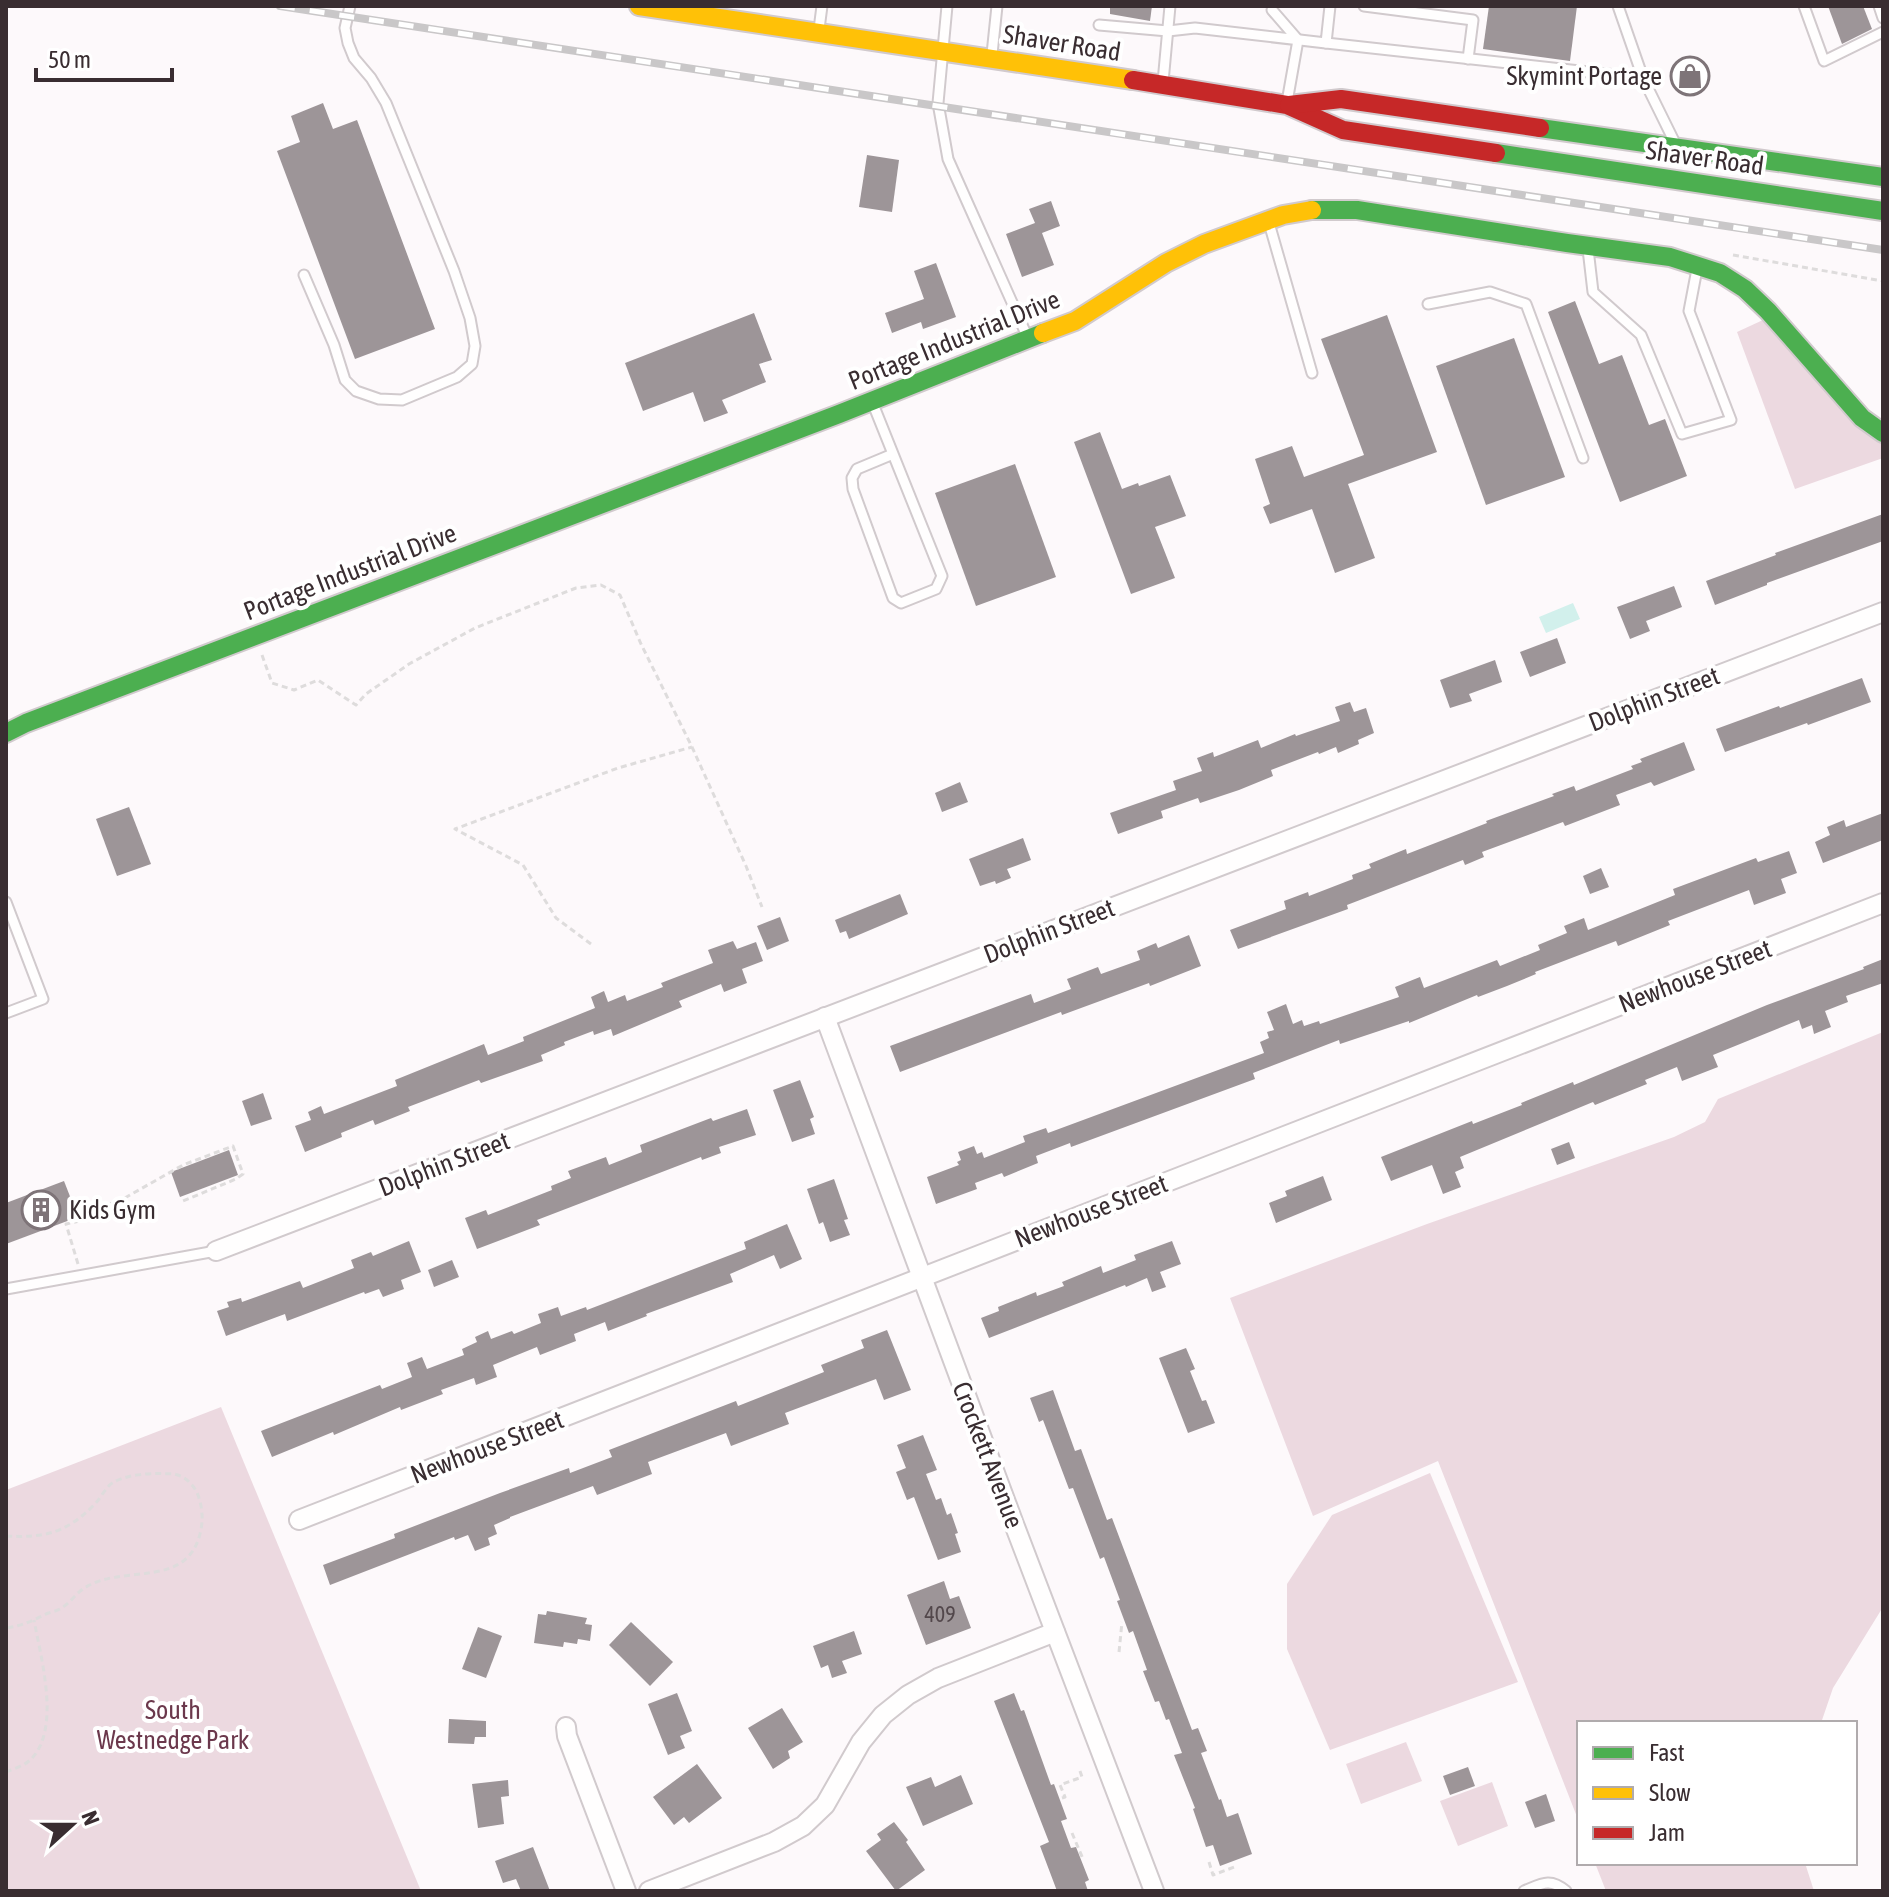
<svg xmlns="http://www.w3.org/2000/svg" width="1889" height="1897" font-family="'Asap Condensed',sans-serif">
  <rect width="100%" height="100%" fill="#fdf9fb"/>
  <g fill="#ecd9e0">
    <polygon points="1763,320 1883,440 1883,458 1795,489 1737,332"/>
    <polygon points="1883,1032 1883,1607 1833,1688 1821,1723 1579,1723 1579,1822 1438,1461 1313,1516 1230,1298 1427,1224 1674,1137 1705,1122 1718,1099"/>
    <polygon points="221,1407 421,1891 6,1891 6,1490"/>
    <polygon points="1430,1473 1518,1682 1330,1750 1287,1649 1287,1584 1332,1515"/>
    <polygon points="1406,1742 1422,1781 1361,1804 1346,1764"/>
    <polygon points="1492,1782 1508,1826 1458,1846 1440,1801"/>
    <polygon points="1595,1863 1805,1863 1814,1891 1606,1891"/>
  </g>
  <polygon fill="#d2f0ec" points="1573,603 1580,619 1546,633 1539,617"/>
  <g fill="#9d9598">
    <polygon points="1110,6 1152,6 1150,21 1110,14"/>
    <polygon points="1489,6 1577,6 1570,61 1483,49"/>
    <polygon points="1828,6 1863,6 1872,29 1842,44"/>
    <polygon points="323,103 333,129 357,120 435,329 355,359 277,151 300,142 291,116"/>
    <polygon points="867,155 899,160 892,212 859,207"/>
    <polygon points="1051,201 1060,226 1042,233 1054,265 1022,277 1006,234 1035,223 1029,209"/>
    <polygon points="936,263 956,317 923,329 921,322 892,333 885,313 924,299 914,271"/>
    <polygon points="1575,301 1599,364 1622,355 1649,425 1665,419 1687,476 1620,502 1548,312"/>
    <polygon points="754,313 772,360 759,364 766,382 722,400 728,413 704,422 693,392 643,411 625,363"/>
    <polygon points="1387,315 1437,452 1348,484 1375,558 1335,573 1312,509 1270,524 1263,507 1270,504 1255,459 1292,446 1304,477 1364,455 1321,339"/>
    <polygon points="1514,338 1565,477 1486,505 1436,366"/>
    <polygon points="1100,432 1122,489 1138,483 1139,486 1170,475 1186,516 1155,527 1175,578 1131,594 1074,442"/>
    <polygon points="1015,464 1056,577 976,606 935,493"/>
    <polygon points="1883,514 1883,541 1767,583 1767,585 1715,605 1706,581 1776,555 1775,553"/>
    <polygon points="1674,586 1682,607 1646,621 1650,631 1630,639 1617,607"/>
    <polygon points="1557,638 1566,663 1530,677 1520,652"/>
    <polygon points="1495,660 1502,682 1469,694 1472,701 1450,708 1440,680"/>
    <polygon points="1862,678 1871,702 1808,725 1807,723 1725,752 1716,729 1779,706 1780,708"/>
    <polygon points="1350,702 1354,712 1366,708 1374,733 1358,740 1359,744 1338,753 1336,747 1319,754 1318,752 1271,770 1273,776 1239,790 1200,803 1198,798 1161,811 1163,818 1118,834 1110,813 1176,790 1173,781 1202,771 1197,758 1213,752 1214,757 1258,740 1261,748 1295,734 1296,736 1340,721 1335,707"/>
    <polygon points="1684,742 1695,770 1654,786 1651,782 1616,795 1620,805 1565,826 1563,822 1482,852 1484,857 1465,865 1463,860 1430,873 1347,905 1348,909 1238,949 1230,930 1286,909 1284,901 1308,892 1309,896 1353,879 1352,875 1371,868 1369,864 1406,849 1407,854 1487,823 1486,821 1554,796 1552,794 1574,786 1576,791 1633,769 1631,766 1642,762 1640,759"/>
    <polygon points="960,782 968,802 942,812 935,793"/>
    <polygon points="129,807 151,864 117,876 96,819"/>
    <polygon points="1883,813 1883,840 1823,863 1815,842 1830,835 1827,827 1844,820 1846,827"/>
    <polygon points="1023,838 1031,860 1007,869 1011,878 996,884 995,881 980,886 969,859"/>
    <polygon points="1789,851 1797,873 1781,879 1786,893 1754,905 1749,890 1668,921 1670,925 1618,946 1616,941 1535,972 1536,974 1507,986 1478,997 1477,995 1409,1023 1409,1021 1340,1044 1339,1040 1253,1073 1255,1079 1071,1147 1070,1143 1036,1156 1038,1163 1004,1177 1002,1173 975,1183 977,1189 936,1204 927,1177 959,1165 957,1162 961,1160 958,1152 974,1146 977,1154 982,1152 984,1158 1025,1142 1023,1136 1046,1128 1048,1133 1264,1053 1260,1042 1269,1038 1267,1032 1274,1030 1267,1012 1286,1004 1293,1024 1302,1020 1304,1026 1319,1021 1320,1024 1399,997 1395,987 1420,977 1424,988 1497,960 1500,966 1540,950 1538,945 1567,933 1564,926 1584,918 1588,930 1675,895 1673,889 1756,858 1758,862"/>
    <polygon points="1601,868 1609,887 1590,894 1583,876"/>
    <polygon points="900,894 908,914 849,939 846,931 840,933 835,920"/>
    <polygon points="780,917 789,941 767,950 757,926"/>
    <polygon points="1189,935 1201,966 1150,986 1149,983 1062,1015 1061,1012 900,1072 890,1046 1031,994 1034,1003 1071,989 1067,979 1098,967 1101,974 1140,960 1137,951 1156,943 1158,948"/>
    <polygon points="733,941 737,949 756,942 763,961 742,969 747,983 724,992 721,984 679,1001 682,1007 613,1036 611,1029 594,1035 593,1031 564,1042 565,1045 541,1055 543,1061 481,1083 479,1080 408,1107 410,1111 375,1125 373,1120 341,1133 342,1137 305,1152 295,1126 311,1120 308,1112 321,1106 324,1114 397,1086 395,1080 484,1044 488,1055 524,1041 523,1037 595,1008 591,997 604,991 608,1002 625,995 627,1001 663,987 661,983 713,963 708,950"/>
    <polygon points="1883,959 1883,983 1846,996 1848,1002 1825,1011 1831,1027 1814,1034 1812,1025 1802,1029 1799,1020 1713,1055 1718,1067 1682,1081 1677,1067 1645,1080 1647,1084 1595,1105 1593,1102 1460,1157 1464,1168 1455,1172 1461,1187 1443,1194 1432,1165 1391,1181 1381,1157 1472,1121 1473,1124 1522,1105 1521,1103 1573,1082 1574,1085 1767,1005 1864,969 1863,967"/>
    <polygon points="800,1080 814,1117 810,1119 815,1134 792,1142 773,1090"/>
    <polygon points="263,1093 272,1119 251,1126 242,1101"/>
    <polygon points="747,1109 756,1135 719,1147 721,1153 702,1160 701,1157 537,1220 540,1225 477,1249 465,1218 486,1210 488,1215 552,1190 551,1186 571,1178 568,1171 606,1157 609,1165 642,1152 640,1145 711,1118 713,1121"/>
    <polygon points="1569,1142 1575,1158 1557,1165 1551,1149"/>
    <polygon points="229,1150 238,1175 180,1197 171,1172"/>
    <polygon points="1323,1176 1332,1200 1276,1223 1269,1203 1287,1196 1285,1191"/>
    <polygon points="834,1179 848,1219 844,1220 850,1235 830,1242 823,1222 819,1224 807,1189"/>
    <polygon points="64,1181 78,1217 6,1244 6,1203"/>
    <polygon points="787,1224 802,1259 780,1269 774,1255 730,1274 733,1282 646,1314 647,1316 608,1331 605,1322 574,1334 576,1341 540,1355 537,1347 493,1365 497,1377 476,1385 474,1378 441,1390 443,1394 401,1410 400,1407 334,1435 333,1432 272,1457 261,1431 380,1385 382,1389 412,1377 407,1363 422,1357 427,1369 464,1355 462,1349 477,1342 475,1337 488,1331 491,1339 512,1331 514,1334 541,1323 538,1314 558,1307 561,1316 586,1307 587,1310 746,1249 744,1242"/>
    <polygon points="409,1241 421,1272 401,1280 404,1289 383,1297 379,1289 365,1294 364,1292 287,1321 285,1314 226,1336 217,1311 229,1307 227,1302 241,1298 242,1302 300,1281 303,1288 354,1268 351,1260 371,1252 373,1256"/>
    <polygon points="1172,1241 1181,1264 1160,1272 1166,1287 1152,1292 1147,1278 1126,1287 1125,1285 989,1338 981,1318 999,1311 998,1307 1036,1292 1037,1296 1064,1286 1062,1282 1101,1266 1103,1273 1136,1260 1134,1255"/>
    <polygon points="452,1260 459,1277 434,1287 428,1270"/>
    <polygon points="887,1330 911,1390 884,1400 876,1379 785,1413 789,1424 731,1446 726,1433 648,1462 652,1474 597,1495 593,1486 510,1517 510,1518 494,1525 497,1534 488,1538 490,1545 475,1551 468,1535 455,1540 454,1537 330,1585 323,1565 395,1538 394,1534 500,1493 569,1468 570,1473 612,1457 609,1450 736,1401 738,1406 824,1372 821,1365 864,1348 861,1340"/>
    <polygon points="1186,1348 1195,1369 1190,1371 1202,1401 1206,1400 1215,1423 1188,1433 1159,1358"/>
    <polygon points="1053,1390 1075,1451 1081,1449 1107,1520 1112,1518 1192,1730 1198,1728 1207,1751 1201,1753 1219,1800 1221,1799 1227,1817 1238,1813 1252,1854 1220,1866 1213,1845 1206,1847 1193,1809 1195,1808 1174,1755 1182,1753 1169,1719 1166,1720 1159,1701 1155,1702 1143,1671 1147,1670 1133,1631 1129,1633 1117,1601 1120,1600 1104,1557 1100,1559 1073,1488 1069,1489 1043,1420 1039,1422 1030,1398"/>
    <polygon points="923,1435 937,1470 926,1474 936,1500 941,1498 947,1515 951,1513 958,1533 955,1534 961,1552 938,1560 914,1497 907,1500 896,1472 906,1468 897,1445"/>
    <polygon points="944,1581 950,1599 959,1596 971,1628 926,1645 907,1595"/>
    <polygon points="547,1611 587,1618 585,1624 592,1625 590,1641 578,1639 577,1644 564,1642 563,1647 534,1643 538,1614 546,1615"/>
    <polygon points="631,1622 673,1662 650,1686 609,1645"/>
    <polygon points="478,1627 502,1636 486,1678 462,1669"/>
    <polygon points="854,1631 862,1654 842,1661 847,1673 832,1678 828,1665 821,1668 813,1646"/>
    <polygon points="677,1693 692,1731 680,1736 685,1748 668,1755 648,1704"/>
    <polygon points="1014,1693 1021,1711 1024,1710 1051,1785 1054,1784 1067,1819 1061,1821 1071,1848 1076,1847 1089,1880 1085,1882 1088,1891 1057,1891 1040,1846 1049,1842 994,1701"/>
    <polygon points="782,1708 803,1742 788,1751 790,1758 773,1769 748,1728"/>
    <polygon points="449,1719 486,1721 486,1737 475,1737 474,1744 448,1743"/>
    <polygon points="697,1764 722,1798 689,1823 684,1817 674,1825 653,1797"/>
    <polygon points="1468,1767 1475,1786 1450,1795 1443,1776"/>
    <polygon points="961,1775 973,1804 923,1826 906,1787 931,1777 935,1787"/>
    <polygon points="508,1780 509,1796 501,1797 504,1824 478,1828 472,1784"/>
    <polygon points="1546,1794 1555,1821 1535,1828 1525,1802"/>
    <polygon points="894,1822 908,1840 906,1842 925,1870 896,1891 866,1851 881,1840 877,1834"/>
    <polygon points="533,1847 550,1891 521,1891 516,1879 503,1883 495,1861"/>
  </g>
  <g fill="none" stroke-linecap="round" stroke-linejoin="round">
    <defs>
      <g id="lane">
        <polyline points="947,6 938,103 948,159 1027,336"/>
        <polyline points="1364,6 1473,20 1468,59"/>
        <polyline points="1618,6 1643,78"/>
        <polyline points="1804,6 1824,61 1883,32"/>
        <polyline points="1879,6 1883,18"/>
        <polyline points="1272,10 1298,40 1287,102"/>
        <polyline points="1099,25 1168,31 1195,28 1326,43 1330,6"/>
        <polyline points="819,29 822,6"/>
        <polyline points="1326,43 1643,78 1675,143"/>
        <polyline points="992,54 997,6"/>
        <polyline points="1163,82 1170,6"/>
        <polyline points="1269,223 1312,373"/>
        <polyline points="1588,249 1593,292 1641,335 1682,434 1731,420 1689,311 1697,269"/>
        <polyline points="304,275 334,345 345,380 356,391 379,399 402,400 457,377 472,364 475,346 470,318 454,271 386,103 371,78 354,58 348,43 345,28 350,6"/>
        <polyline points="1428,304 1490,292 1526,304 1583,458"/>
        <polyline points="873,404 942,576 936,589 901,603 893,598 853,489 852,478 857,469 893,454"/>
        <polyline points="6,902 43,999 6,1013"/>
        <polyline points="6,1289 216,1251"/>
        <path d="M1524 1891C1541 1884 1550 1877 1566 1891"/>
      </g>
      <g id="street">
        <polyline points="825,1017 1014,1524 1154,1891"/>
        <polyline points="216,1251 1883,612"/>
        <polyline points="299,1520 1883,903"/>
        <polyline points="566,1727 567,1736 626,1891"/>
        <polyline points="649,1891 774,1842 803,1826 825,1805 861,1742 883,1715 908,1695 938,1678 1055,1632"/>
      </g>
      <g id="fast">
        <polyline points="1540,128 1883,177"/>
        <polyline points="1496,153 1883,211"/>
        <polyline points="1312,210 1357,210 1567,243 1670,257 1720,273 1745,289 1768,311 1862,418 1883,433"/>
        <polyline points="6,733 26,723 839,414 1043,333"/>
      </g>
      <g id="slow">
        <polyline points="639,6 1133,80"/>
        <polyline points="1043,333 1075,321 1166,263 1204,244 1283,215 1312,210"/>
      </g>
      <g id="jam">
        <polyline points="1133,80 1287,105 1343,130 1496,153"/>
        <polyline points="1289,105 1341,99 1540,128"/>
      </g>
    </defs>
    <use href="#lane" stroke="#d1cacd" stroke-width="13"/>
    <use href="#street" stroke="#d1cacd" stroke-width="22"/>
    <use href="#fast" stroke="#d1cacd" stroke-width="22"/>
    <use href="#slow" stroke="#d1cacd" stroke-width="22"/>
    <use href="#jam" stroke="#d1cacd" stroke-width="22"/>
    <g stroke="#dedcdc" stroke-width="3" stroke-dasharray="6 4" stroke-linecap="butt">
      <polyline points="1733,255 1883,281"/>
      <polyline points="262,655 272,683 294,690 318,680 356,705 366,694 409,664 475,628 576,588 601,585 620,595 641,644 692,747 746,866 762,907"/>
      <polyline points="591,944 556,918 523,865 455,829 618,768 692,747"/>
      <polyline points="78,1264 66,1224 80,1221 80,1215 123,1199 183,1165 233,1146 243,1174 236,1179 183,1201"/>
      <path d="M6 1536C45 1538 66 1533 94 1505 101 1498 106 1486 114 1482 130 1473 157 1473 174 1474 186 1476 196 1487 199 1498 203 1511 203 1522 200 1534 186 1589 124 1564 86 1587 77 1592 71 1602 63 1607 58 1611 51 1612 46 1614 32 1621 21 1626 6 1628"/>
      <polyline points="1119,1652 1122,1622"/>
      <path d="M6 1772C13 1769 23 1766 29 1761 62 1732 41 1658 34 1620"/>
      <polyline points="1062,1798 1065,1797 1060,1785 1082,1777 1079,1768"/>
      <polyline points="1072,1833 1083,1859"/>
      <polyline points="1209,1862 1213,1875 1237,1866"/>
    </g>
    <use href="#lane" stroke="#fffefe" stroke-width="9"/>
    <use href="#street" stroke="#fffefe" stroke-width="18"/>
    <use href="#fast" stroke="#4caf50" stroke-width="18"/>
    <use href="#slow" stroke="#ffc107" stroke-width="18"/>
    <use href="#jam" stroke="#c62828" stroke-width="18"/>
    <defs>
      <polyline id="rail" points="280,6 1883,250"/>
    </defs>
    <use href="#rail" stroke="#c9c7c8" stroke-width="8"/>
    <use href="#rail" stroke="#fff" stroke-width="5" stroke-dasharray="15" stroke-linecap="butt"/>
  </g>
  <defs>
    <symbol id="shop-ring" viewBox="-11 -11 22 22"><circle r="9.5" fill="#fff" stroke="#7e7478" stroke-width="1.5"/><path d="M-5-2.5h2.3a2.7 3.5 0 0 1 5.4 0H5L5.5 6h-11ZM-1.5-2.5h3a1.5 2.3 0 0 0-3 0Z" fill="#7e7478"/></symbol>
    <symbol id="building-ring" viewBox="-11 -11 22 22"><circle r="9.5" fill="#fff" stroke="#7e7478" stroke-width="1.5"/><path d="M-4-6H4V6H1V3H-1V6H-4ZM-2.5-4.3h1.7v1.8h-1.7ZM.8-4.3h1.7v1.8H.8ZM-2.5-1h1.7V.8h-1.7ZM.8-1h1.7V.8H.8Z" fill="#7e7478"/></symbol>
  </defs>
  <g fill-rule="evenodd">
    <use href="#shop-ring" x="1668" y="54" width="44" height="44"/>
    <use href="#building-ring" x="19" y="1188" width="44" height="44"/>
  </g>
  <g text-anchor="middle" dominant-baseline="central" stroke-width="8" stroke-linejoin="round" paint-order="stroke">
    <g font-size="22" fill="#52474b">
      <text x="940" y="1614">409</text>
    </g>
    <g font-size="26" fill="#392d31" stroke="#fff">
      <text transform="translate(1062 43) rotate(9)">Shaver Road</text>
      <text transform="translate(1705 158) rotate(8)">Shaver Road</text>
      <text transform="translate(954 340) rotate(-22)">Portage Industrial Drive</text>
      <text transform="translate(350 572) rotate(-21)">Portage Industrial Drive</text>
      <text transform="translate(1654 699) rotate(-21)">Dolphin Street</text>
      <text transform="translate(1049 931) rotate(-21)">Dolphin Street</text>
      <text transform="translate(1695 976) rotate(-21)">Newhouse Street</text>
      <text transform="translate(444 1164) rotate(-21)">Dolphin Street</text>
      <text transform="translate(1091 1211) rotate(-21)">Newhouse Street</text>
      <text transform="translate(487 1447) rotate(-21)">Newhouse Street</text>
      <text transform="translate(988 1455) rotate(69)">Crockett Avenue</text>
    </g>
    <g font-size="26" fill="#392d31" stroke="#fff" text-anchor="end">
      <text x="1662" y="76">Skymint Portage</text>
      <text x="69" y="1210" text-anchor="start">Kids Gym</text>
    </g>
    <g font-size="26" fill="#6b384c" stroke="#fff">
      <text x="173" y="1710">South<tspan x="173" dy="30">Westnedge Park</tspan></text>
    </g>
  </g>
  <rect width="1889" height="1897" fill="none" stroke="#392d31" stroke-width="16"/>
  <rect x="1577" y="1721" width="280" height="144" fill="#ffffff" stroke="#b0abad" stroke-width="2"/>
  <rect x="1593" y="1747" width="40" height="12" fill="#4caf50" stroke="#b0abad" stroke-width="2"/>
  <text x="1649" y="1761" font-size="24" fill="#392d31">Fast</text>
  <rect x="1593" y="1787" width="40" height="12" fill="#ffc107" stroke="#b0abad" stroke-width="2"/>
  <text x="1649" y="1801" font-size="24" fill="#392d31">Slow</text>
  <rect x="1593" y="1827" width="40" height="12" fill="#c62828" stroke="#b0abad" stroke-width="2"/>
  <text x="1649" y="1841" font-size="24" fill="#392d31">Jam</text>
  <g transform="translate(72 1825) rotate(69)" stroke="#ffffff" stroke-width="6" paint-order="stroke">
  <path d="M0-6L14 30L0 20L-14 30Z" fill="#392d31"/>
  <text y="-12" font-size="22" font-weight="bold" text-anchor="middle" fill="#392d31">N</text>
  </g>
  <path d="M36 68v12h136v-12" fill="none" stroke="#392d31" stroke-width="4"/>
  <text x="48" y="68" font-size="24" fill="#392d31" stroke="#ffffff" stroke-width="6" paint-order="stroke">50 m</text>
</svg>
